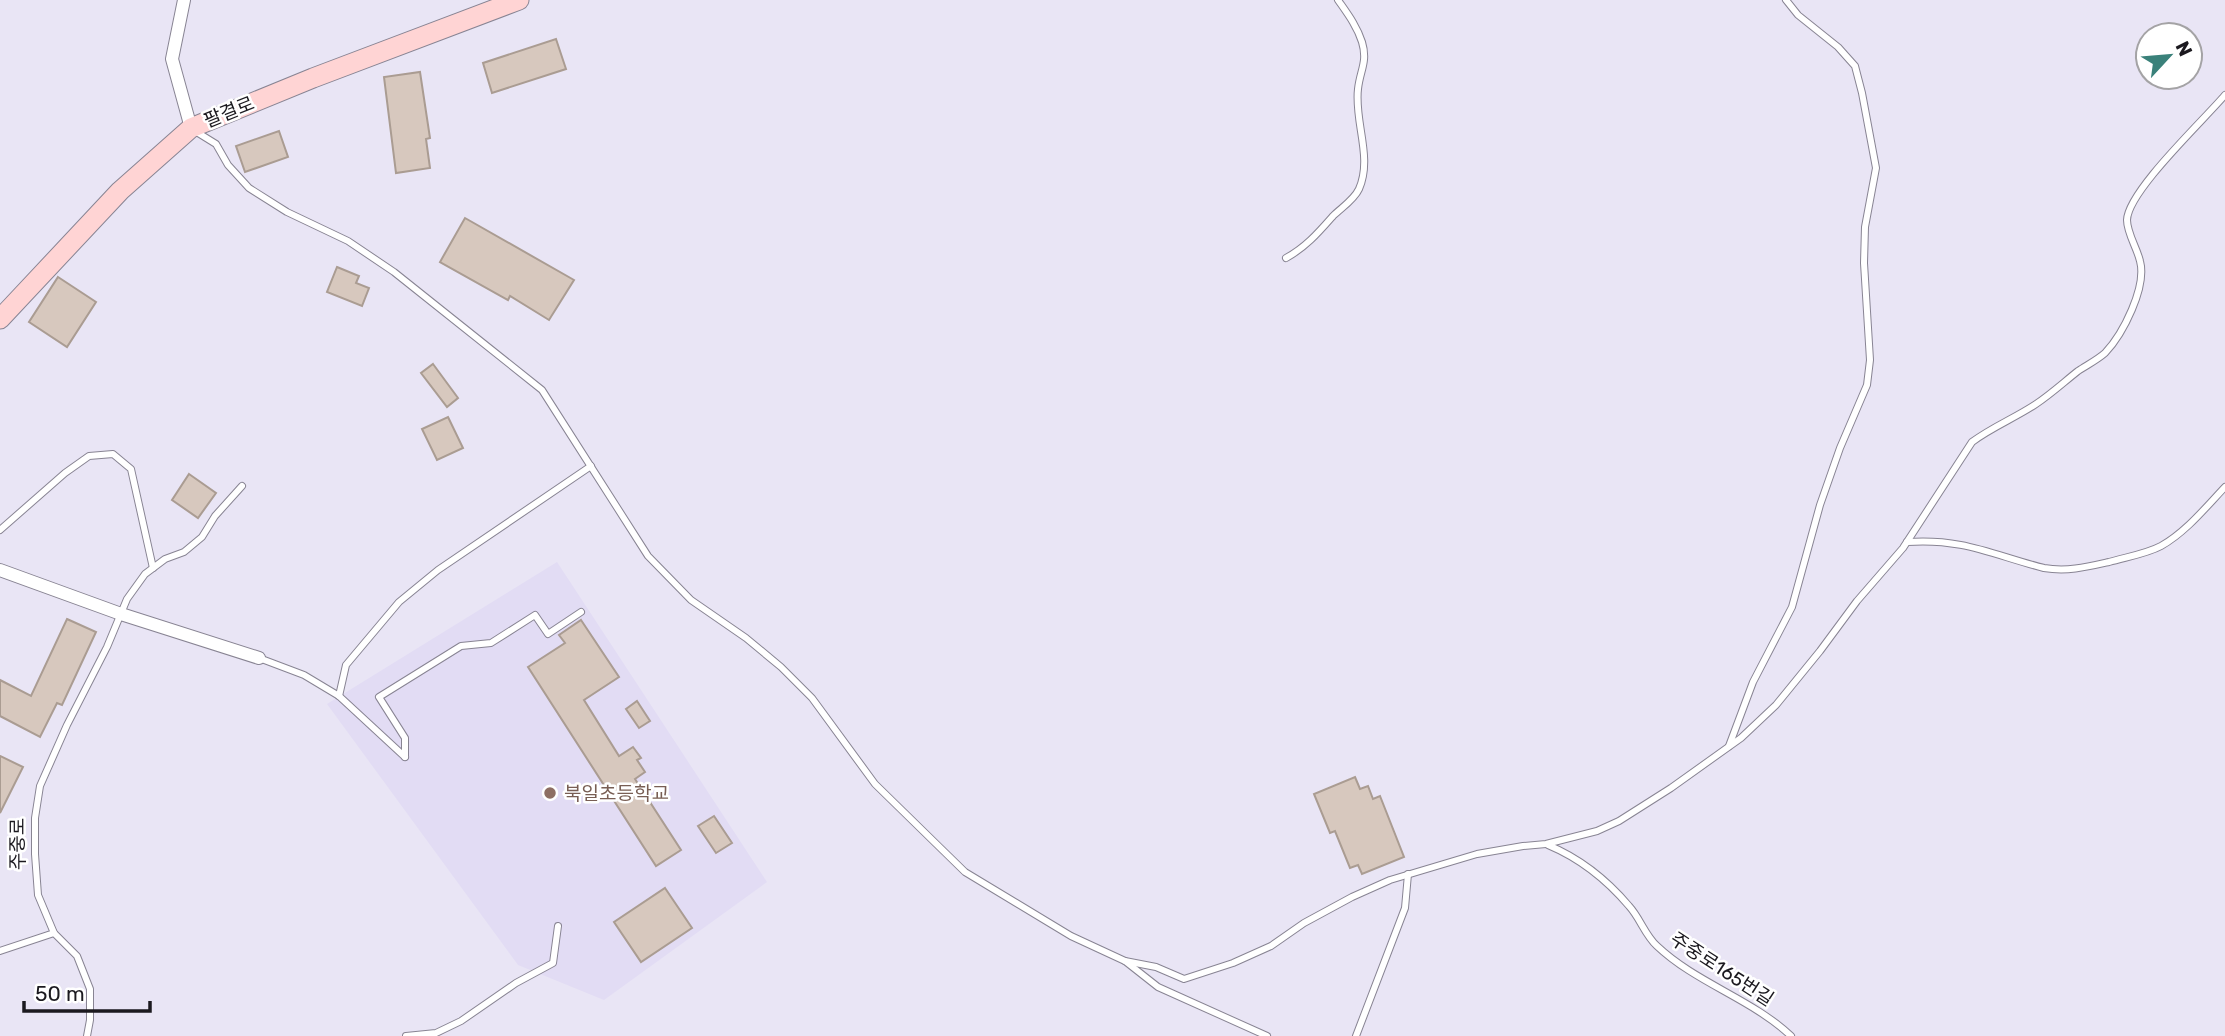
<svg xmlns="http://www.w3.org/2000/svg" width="2225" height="1036" font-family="Rubik,'Noto Sans KR',sans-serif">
  <rect width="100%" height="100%" fill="#e9e5f5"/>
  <polygon fill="#e2dcf4" points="557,562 767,882 604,1000 518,965 327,704"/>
  <g fill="#d7c8be" stroke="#aa9c92" stroke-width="2">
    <polygon points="556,39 566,69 492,93 483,63"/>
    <polygon points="420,72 430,138 426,139 430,168 396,173 384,77"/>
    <polygon points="279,131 288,157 245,172 236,146"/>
    <polygon points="465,218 574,280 549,320 510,296 508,300 440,262"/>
    <polygon points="337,267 359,276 356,283 369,288 362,306 327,292"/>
    <polygon points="58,277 96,302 67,347 29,322"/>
    <polygon points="433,364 458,398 447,407 421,373"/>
    <polygon points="448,417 463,448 437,460 422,429"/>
    <polygon points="189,474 216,493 198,518 172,500"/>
    <polygon points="67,619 96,632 62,705 57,703 40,737 0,716 0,680 31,696"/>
    <polygon points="581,620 619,677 584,700 619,756 633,747 641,758 637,760 645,772 635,779 681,850 656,866 528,667 565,643 559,635"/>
    <polygon points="637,701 650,721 639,728 626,709"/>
    <polygon points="0,756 23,767 0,813"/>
    <polygon points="1355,777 1360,789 1368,786 1373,799 1380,796 1404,857 1362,874 1358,865 1350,868 1335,831 1330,833 1314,794"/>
    <polygon points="714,816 732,843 716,853 698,826"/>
    <polygon points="665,888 692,928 641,962 614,922"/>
  </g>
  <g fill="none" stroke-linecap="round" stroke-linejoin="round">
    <defs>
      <g id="lane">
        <polyline points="195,131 216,144 228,165 249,188 287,212 348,241 394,272 542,390 648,556 691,600 746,638 781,667 812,698 875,784 965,872 1071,936 1125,961 1158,987 1267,1036"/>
        <path d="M1286 258C1306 247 1318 233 1333 216 1341 208 1354 200 1359 189 1373 157 1354 122 1358 89 1360 70 1368 62 1362 42 1357 26 1347 13 1338 0"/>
        <polyline points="0,530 65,473 89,456 113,454 131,469 153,568"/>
        <path d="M1907 542C1963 538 1993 555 2044 568 2067 572 2087 567 2109 562 2126 557 2146 554 2161 546 2186 532 2206 507 2225 487"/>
        <polyline points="259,658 304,675 339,696 405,757"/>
        <polyline points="339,696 346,665 399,602 438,570 591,466"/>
        <polyline points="1729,746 1753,682 1792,607 1820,505 1840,448 1867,385 1870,360 1864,263 1865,227 1876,168 1862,93 1855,66 1838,47 1798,15 1786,0"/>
        <polyline points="405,757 405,738 379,697 461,646 491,643 535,615 548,634 581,612"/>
        <path d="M1548 845C1579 858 1607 880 1629 906 1640 918 1645 935 1657 946 1696 983 1752 999 1791 1036"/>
        <polyline points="0,951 54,933"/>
        <path d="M1125 961 1156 967 1184 979 1233 963 1271 946 1304 923 1352 897 1390 880 1477 854 1523 846 1546 844 1597 831 1619 821 1671 788 1741 738 1776 705 1820 651 1857 601 1903 548 1972 442C1992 427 2015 418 2036 404 2051 394 2064 382 2078 371 2087 365 2097 360 2105 353 2123 334 2147 287 2140 261 2137 248 2127 233 2127 220 2128 191 2204 120 2225 95"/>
        <polyline points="87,1036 90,1020 90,989 77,956 54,933 38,895 35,854 35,818 40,786 67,725 107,647 127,599 145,574 165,559 184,552 202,537 215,516 242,486"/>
        <polyline points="406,1036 436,1033 461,1021 516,983 553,963 558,926"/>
        <polyline points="1356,1036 1405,908 1408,874"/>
      </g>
      <g id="street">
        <polyline points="184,0 172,59 191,128"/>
        <polyline points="0,570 121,614 259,658"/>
      </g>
      <polyline id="secondary" points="0,319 120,191 191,128 313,78 519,0"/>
    </defs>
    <use href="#lane" stroke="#888493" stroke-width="8"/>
    <use href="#street" stroke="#888493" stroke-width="14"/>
    <use href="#secondary" stroke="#888493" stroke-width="21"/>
    <use href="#lane" stroke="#fff" stroke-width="6"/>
    <use href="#street" stroke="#fff" stroke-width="12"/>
    <use href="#secondary" stroke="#ffd4d4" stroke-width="19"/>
  </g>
  <circle fill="#8d6e63" stroke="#fff" stroke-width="2.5" cx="550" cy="793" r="7"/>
  <g text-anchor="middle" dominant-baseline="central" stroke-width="5" stroke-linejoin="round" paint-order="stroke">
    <g font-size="19" fill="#1b191f" stroke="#fff">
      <text transform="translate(229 112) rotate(-22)">팔결로</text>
      <text transform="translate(17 844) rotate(-90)">주중로</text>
      <text transform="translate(1722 969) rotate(33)">주중로165번길</text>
    </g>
    <g font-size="19" fill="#785e54" stroke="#fff" text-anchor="start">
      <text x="564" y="793">북일초등학교</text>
    </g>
  </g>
  <g transform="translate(2169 56) rotate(64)"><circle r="33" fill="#ffffff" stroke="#a4a3a5" stroke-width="2"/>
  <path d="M0-5L12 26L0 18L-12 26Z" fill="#3a817a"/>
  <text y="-10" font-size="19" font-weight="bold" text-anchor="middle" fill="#1b191f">N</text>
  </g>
  <path d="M24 1001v10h126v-10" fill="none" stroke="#1b191f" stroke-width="3.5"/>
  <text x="35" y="1001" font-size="21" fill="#1b191f" stroke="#ffffff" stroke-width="5" paint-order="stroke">50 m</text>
</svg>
